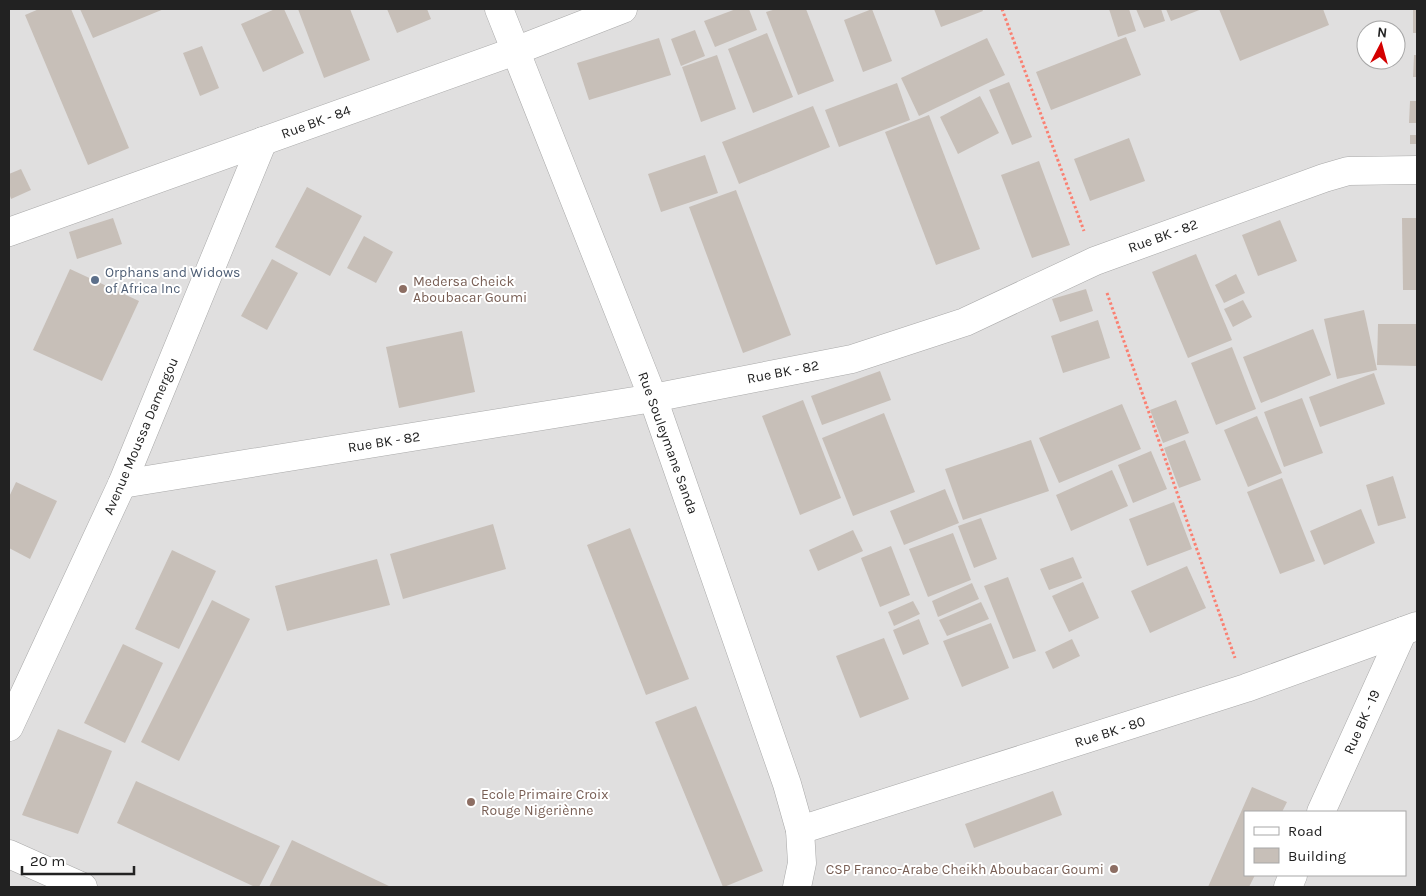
<svg xmlns="http://www.w3.org/2000/svg" width="1426" height="896" font-family="Karla,sans-serif">
  <rect width="100%" height="100%" fill="#f2efe9"/>
  <path fill="#e0dfdf" fill-rule="evenodd" d="M9 9H1417V887H9ZM1366 30H1396V60H1366ZM1245 812H1405V875H1245Z"/>
  <g fill="#c7bfb8">
    <polygon points="39,9 71,9 129,148 88,165 25,15"/>
    <polygon points="80,9 164,9 93,38"/>
    <polygon points="275,9 284,9 304,53 263,72 241,24"/>
    <polygon points="298,9 350,9 370,60 324,78"/>
    <polygon points="387,9 427,9 431,19 397,33"/>
    <polygon points="736,9 749,9 757,30 715,47 704,21"/>
    <polygon points="776,9 806,9 834,81 798,95 766,12"/>
    <polygon points="872,9 892,61 863,72 844,20"/>
    <polygon points="934,9 982,9 983,11 941,27"/>
    <polygon points="1109,9 1129,9 1136,31 1118,37"/>
    <polygon points="1136,9 1161,9 1165,21 1144,28"/>
    <polygon points="1166,9 1202,9 1171,21"/>
    <polygon points="1219,9 1323,9 1329,25 1240,61"/>
    <rect x="1413" y="10" width="4" height="23"/>
    <polygon points="695,30 705,56 681,66 671,39"/>
    <polygon points="767,33 793,97 753,113 728,49"/>
    <polygon points="1126,37 1141,75 1051,110 1036,72"/>
    <polygon points="659,38 671,75 589,100 577,63"/>
    <polygon points="987,38 1005,75 919,116 901,78"/>
    <polygon points="202,46 219,88 200,96 183,53"/>
    <polygon points="717,55 736,109 701,122 682,67"/>
    <polygon points="1414,55 1417,55 1417,77 1413,77"/>
    <polygon points="1009,82 1032,137 1012,145 989,90"/>
    <polygon points="897,83 910,120 839,147 825,110"/>
    <polygon points="980,96 999,133 958,154 940,117"/>
    <polygon points="1410,101 1417,101 1417,123 1409,123"/>
    <polygon points="813,106 830,147 739,184 722,142"/>
    <polygon points="929,115 980,249 936,265 885,132"/>
    <rect x="1410" y="135" width="7" height="9"/>
    <polygon points="1129,138 1145,181 1090,201 1074,159"/>
    <polygon points="705,155 718,193 661,212 648,174"/>
    <polygon points="1039,161 1070,245 1032,258 1001,175"/>
    <polygon points="21,169 31,190 11,199 9,193 9,174"/>
    <polygon points="307,187 362,216 330,276 275,247"/>
    <polygon points="736,190 791,335 743,353 689,207"/>
    <polygon points="113,218 122,244 77,259 69,232"/>
    <polygon points="1402,218 1417,218 1417,290 1403,290"/>
    <polygon points="1280,220 1297,261 1258,276 1242,235"/>
    <polygon points="364,236 393,252 376,283 347,268"/>
    <polygon points="1196,254 1232,340 1188,358 1152,272"/>
    <polygon points="272,259 298,273 267,330 241,316"/>
    <polygon points="70,269 139,301 102,381 33,350"/>
    <polygon points="1236,274 1245,293 1224,303 1215,285"/>
    <polygon points="1086,289 1093,311 1060,322 1052,299"/>
    <polygon points="1243,300 1252,317 1233,327 1224,309"/>
    <polygon points="1364,310 1377,370 1337,379 1324,319"/>
    <polygon points="1098,320 1110,358 1063,373 1051,336"/>
    <polygon points="1378,324 1417,324 1417,366 1377,365"/>
    <polygon points="1313,329 1331,375 1261,403 1243,357"/>
    <polygon points="462,331 475,392 399,408 386,347"/>
    <polygon points="1232,347 1256,409 1216,425 1191,363"/>
    <polygon points="880,371 891,400 822,425 811,396"/>
    <polygon points="1374,373 1385,404 1320,427 1309,397"/>
    <polygon points="1302,398 1323,453 1284,467 1264,412"/>
    <polygon points="803,400 841,498 800,515 762,416"/>
    <polygon points="1176,400 1189,433 1163,443 1150,410"/>
    <polygon points="1122,404 1141,449 1059,483 1039,438"/>
    <polygon points="884,413 915,492 853,516 822,438"/>
    <polygon points="1257,416 1282,473 1248,487 1224,430"/>
    <polygon points="1031,440 1049,491 963,520 945,469"/>
    <polygon points="1185,440 1201,480 1179,488 1164,448"/>
    <polygon points="1151,451 1167,489 1133,503 1118,465"/>
    <polygon points="1112,470 1128,506 1071,531 1056,495"/>
    <polygon points="1393,476 1406,518 1378,526 1366,485"/>
    <polygon points="1282,478 1315,561 1280,574 1247,492"/>
    <polygon points="16,482 57,501 30,559 9,548 9,497"/>
    <polygon points="945,489 959,523 904,545 890,511"/>
    <polygon points="1174,502 1192,549 1147,566 1129,519"/>
    <polygon points="1361,509 1375,543 1324,565 1310,531"/>
    <polygon points="981,518 997,559 974,568 958,526"/>
    <polygon points="493,524 506,569 403,599 390,554"/>
    <polygon points="630,528 689,679 646,695 587,545"/>
    <polygon points="853,530 863,551 818,571 809,550"/>
    <polygon points="953,533 971,580 928,597 909,549"/>
    <polygon points="891,546 910,595 880,607 861,558"/>
    <polygon points="172,550 216,571 179,649 135,629"/>
    <polygon points="1073,557 1082,578 1049,590 1040,569"/>
    <polygon points="377,559 390,605 287,631 275,586"/>
    <polygon points="1187,566 1206,608 1150,633 1131,591"/>
    <polygon points="1008,577 1036,651 1013,659 984,586"/>
    <polygon points="1083,582 1099,618 1069,632 1052,596"/>
    <polygon points="972,583 979,599 938,617 932,601"/>
    <polygon points="212,600 250,619 179,761 141,742"/>
    <polygon points="913,601 920,614 894,626 888,612"/>
    <polygon points="981,602 989,619 947,636 939,620"/>
    <polygon points="919,619 929,644 903,655 893,630"/>
    <polygon points="991,623 1009,668 962,687 943,641"/>
    <polygon points="884,638 909,699 860,718 836,656"/>
    <polygon points="1072,639 1080,656 1053,669 1045,652"/>
    <polygon points="123,644 163,663 125,743 84,723"/>
    <polygon points="696,706 763,871 724,887 723,887 655,722"/>
    <polygon points="58,729 112,751 78,834 22,815"/>
    <polygon points="136,781 280,846 259,887 255,887 117,823"/>
    <polygon points="1252,787 1287,802 1282,812 1245,812 1245,875 1255,875 1249,887 1208,887"/>
    <polygon points="1053,791 1062,815 974,848 965,824"/>
    <polygon points="292,840 391,887 269,887"/>
  </g>
  <g fill="none" stroke-linecap="round" stroke-linejoin="round">
    <defs>
      <g id="street">
        <polyline points="499,9 653,398 787,784 800,830 802,863 797,887"/>
        <polyline points="9,232 515,51 623,9"/>
        <polyline points="122,484 653,398 852,359 965,322 1095,261 1324,178 1348,171 1417,170"/>
        <polyline points="9,727 122,484 263,141"/>
        <polyline points="1321,812 1403,631"/>
        <polyline points="800,830 1246,688 1417,626"/>
        <polyline points="9,854 83,887"/>
        <polyline points="1288,887 1293,875"/>
      </g>
    </defs>
    <use href="#street" stroke="#a9a9a9" stroke-width="29"/>
    <g stroke="#fa8072" stroke-width="3" stroke-dasharray="2.5 2.5" stroke-linecap="butt">
      <polyline points="1002,9 1084,231"/>
      <polyline points="1107,293 1235,658"/>
    </g>
    <use href="#street" stroke="#fff" stroke-width="28"/>
  </g>
  <circle fill="#5c6f8a" stroke="#fff" stroke-width="2" cx="95" cy="280" r="5"/>
  <g fill="#8d6e63" stroke="#fff" stroke-width="2">
    <circle cx="403" cy="289" r="5"/>
    <circle cx="471" cy="802" r="5"/>
    <circle cx="1114" cy="869" r="5"/>
  </g>
  <g text-anchor="middle" dominant-baseline="central" stroke-width="4" stroke-linejoin="round" paint-order="stroke">
    <g font-size="14" fill="#222" stroke="#fff">
      <text transform="translate(316 122) rotate(-20)">Rue BK - 84</text>
      <text transform="translate(1163 236) rotate(-20)">Rue BK - 82</text>
      <text transform="translate(783 372) rotate(-11)">Rue BK - 82</text>
      <text transform="translate(141 436) rotate(-67)">Avenue Moussa Damergou</text>
      <text transform="translate(384 442) rotate(-9)">Rue BK - 82</text>
      <text transform="translate(668 443) rotate(70)">Rue Souleymane Sanda</text>
      <text transform="translate(1362 722) rotate(-66)">Rue BK - 19</text>
      <text transform="translate(1110 732) rotate(-18)">Rue BK - 80</text>
    </g>
    <g font-size="14" fill="#4e5e75" stroke="#fff" text-anchor="start">
      <text x="105" y="272">Orphans and Widows<tspan x="105" dy="16">of Africa Inc</tspan></text>
    </g>
    <g font-size="14" fill="#785e54" stroke="#fff" text-anchor="start">
      <text x="413" y="281">Medersa Cheick<tspan x="413" dy="16">Aboubacar Goumi</tspan></text>
      <text x="481" y="794">Ecole Primaire Croix<tspan x="481" dy="16">Rouge Nigeriènne</tspan></text>
      <text x="1104" y="869" text-anchor="end">CSP Franco-Arabe Cheikh Aboubacar Goumi</text>
    </g>
  </g>
  <rect width="1426" height="896" fill="none" stroke="#222222" stroke-width="20"/>
  <rect x="1244" y="811" width="162" height="65" fill="#ffffff" stroke="#a7a7a7"/>
  <rect x="1254" y="827" width="25" height="8" fill="#ffffff" stroke="#a7a7a7"/>
  <text x="1288" y="836" font-size="15" fill="#222222">Road</text>
  <rect x="1254" y="848" width="25" height="15" fill="#c7bfb8" stroke="#a7a7a7"/>
  <text x="1288" y="861" font-size="15" fill="#222222">Building</text>
  <g transform="translate(1381 45) rotate(6)"><circle r="24" fill="#ffffff" stroke="#a7a7a7"/>
  <path d="M0-4L9 19L0 12L-9 19Z" fill="#d40000"/>
  <text y="-8" font-size="14" font-weight="bold" text-anchor="middle" fill="#222222">N</text>
  </g>
  <path d="M22 866v8h112v-8" fill="none" stroke="#222222" stroke-width="2.5"/>
  <text x="30" y="866" font-size="15" fill="#222222" stroke="#ffffff" stroke-width="4" paint-order="stroke">20 m</text>
</svg>
